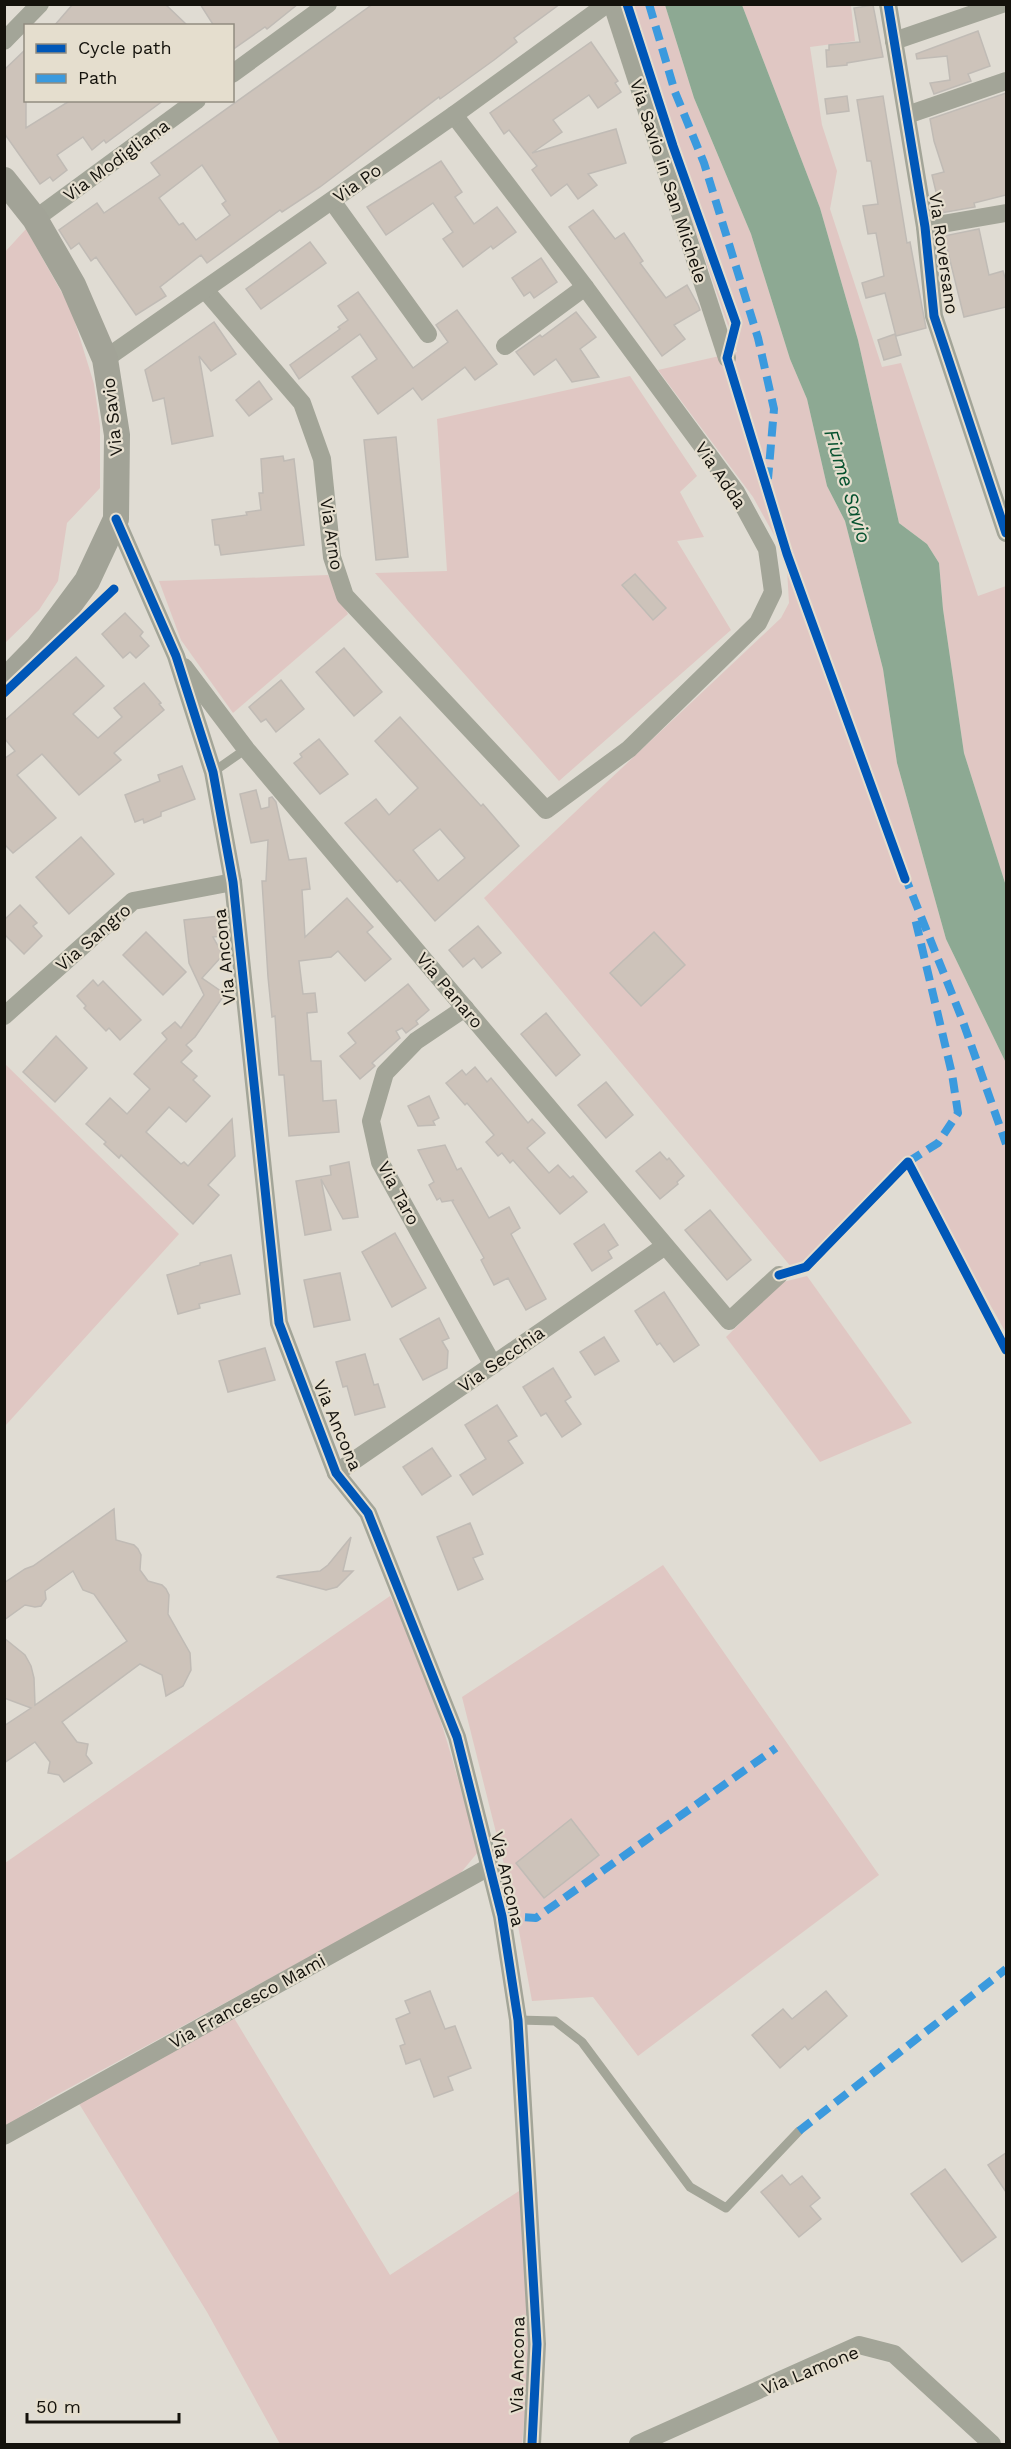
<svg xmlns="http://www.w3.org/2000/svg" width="1011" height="2449" font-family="'Work Sans',sans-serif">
  <rect width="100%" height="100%" fill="#e0dcd3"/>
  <g fill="#e0c7c3">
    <polygon points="618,5 665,5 694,98 751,234 790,359 807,399 827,486 845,521 883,669 897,763 946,939 1006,1063 1006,1333 923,1185 904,1172 886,1176 804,1264 792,1268 484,898 781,618 789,603 787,569 779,544 753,497 658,370 737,352"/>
    <polygon points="742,5 856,5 851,6 855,41 810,47 822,125 837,171 830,209 882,367 901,363 978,596 1006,586 1006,886 964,753 943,609 939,563 927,544 899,523 858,340 820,208"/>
    <polygon points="26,229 71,309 94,384 100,426 100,488 67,523 58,581 39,610 5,643 4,253"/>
    <polygon points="630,376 697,476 680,492 704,537 677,541 731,630 559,781 375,573 447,571 437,419"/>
    <polygon points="328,575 348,614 233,713 181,640 159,581"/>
    <polygon points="4,1063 179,1234 5,1426 4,1426"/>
    <polygon points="807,1276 912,1423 820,1462 726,1337 783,1282"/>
    <polygon points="663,1565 879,1875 638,2056 593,1997 532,2001 514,1904 462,1697"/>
    <path d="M390 1596C431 1672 455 1768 478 1852L459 1875 49 2099 5 2127V1863Z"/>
    <polygon points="234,2018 390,2275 519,2191 531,2348 522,2444 280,2444 207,2312 78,2102"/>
  </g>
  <polygon fill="#8da993" points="665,5 742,5 820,208 858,340 899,523 927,544 939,563 943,609 964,753 1006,886 1006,1063 946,939 897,763 883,669 845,521 827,486 807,399 790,359 751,234 694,98"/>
  <g fill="#cdc3ba" stroke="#c0bbb5" stroke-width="1.5" fill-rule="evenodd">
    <polygon points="73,4 165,4 188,26 54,26"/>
    <polygon points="200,4 298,4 267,29 265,27 232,50 232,26 214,26"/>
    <path d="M373 4H560L514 38 517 42 494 60 440 99 439 97 320 187 282 212 280 210 207 263 201 255 160 287 166 296 136 315 96 257 91 261 79 243 71 249 59 230 97 203 104 213 160 175 151 163ZM202 165 226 201 222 204 230 215 196 240 183 223 179 225 159 198Z"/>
    <polygon points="873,5 883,57 847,63 847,65 827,67 826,50 829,50 829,45 860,42 854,8"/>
    <polygon points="978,31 990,66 968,74 971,81 934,94 930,83 950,80 947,56 917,59 916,54"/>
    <polygon points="591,42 618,81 615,83 621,92 598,108 589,95 553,120 562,132 532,153 616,129 626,163 588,174 597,185 578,199 567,184 551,196 532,170 537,166 509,130 504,134 490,113"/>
    <polygon points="26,49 26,128 71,100 164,100 106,143 104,140 92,150 83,137 57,155 67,170 53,181 50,177 40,184 4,133 4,70"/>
    <polygon points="1006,93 1006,195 974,203 975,207 941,213 932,175 944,172 934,141 930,119"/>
    <polygon points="847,96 849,111 827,114 825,99"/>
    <polygon points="883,96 907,243 910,242 926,328 896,336 885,293 866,298 862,283 884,276 876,233 868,234 863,206 878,204 871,161 867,161 857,100"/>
    <polygon points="441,161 462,192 455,197 474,224 497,207 516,232 493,249 491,246 463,267 443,239 453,232 433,203 386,235 367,207"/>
    <polygon points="593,210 615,239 624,233 643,261 640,263 666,298 687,285 698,305 700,310 674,325 685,339 662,356 569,227"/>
    <polygon points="979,229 989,275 1003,271 1006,281 1006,307 964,317 944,236"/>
    <polygon points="310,242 326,263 261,309 246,289"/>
    <polygon points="541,258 557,282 534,298 530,292 524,296 512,278"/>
    <polygon points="358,292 413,368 448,342 436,325 457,310 497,364 475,380 465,367 422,400 413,388 378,414 352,377 377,359 360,334 299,379 290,365 340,329 338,327 348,320 338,306"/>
    <polygon points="576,312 596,337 580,349 599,377 572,382 556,359 534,375 516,352 540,335 542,337"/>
    <polygon points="214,322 236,354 211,371 199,356 213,436 172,444 164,398 153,401 145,370"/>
    <polygon points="895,334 901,355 884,360 878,340"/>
    <polygon points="259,381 272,399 249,416 236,400"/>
    <polygon points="396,437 408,557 376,560 364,440"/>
    <polygon points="283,456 284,461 294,459 304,545 221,555 219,545 215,545 212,520 247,515 246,512 261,510 259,493 263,493 261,459"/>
    <polygon points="635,574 666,608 653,620 622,585"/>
    <polygon points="125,613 143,632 140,636 149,646 136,658 130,652 123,658 102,634"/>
    <polygon points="344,648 382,692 354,716 316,672"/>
    <polygon points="76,657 104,686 73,714 98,738 122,717 114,708 144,683 161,703 159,704 164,710 114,753 121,760 79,795 42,754 17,775 56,818 13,853 4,844 4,759 15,751 4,738 4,721"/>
    <polygon points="281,680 304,709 276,732 266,719 261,722 249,707"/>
    <path d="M400 717 481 806 483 804 519 846 435 921 400 880 397 882 345 823 376 799 389 815 418 788 375 741ZM440 829 465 858 438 881 413 850Z"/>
    <polygon points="319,739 348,774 320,794 294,763 302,757 300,754"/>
    <polygon points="182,766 195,799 161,812 161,816 144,823 143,819 135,822 125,795 160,781 158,775"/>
    <polygon points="256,790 261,809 269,807 269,798 272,797 276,802 289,860 306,858 310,889 302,890 305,937 347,898 373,927 367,932 391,959 365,981 338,951 331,957 299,961 303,994 315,993 317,1012 307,1013 311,1061 321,1061 323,1101 336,1100 339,1132 289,1136 284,1075 279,1075 275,1016 272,1017 268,977 262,881 266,881 268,840 251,843 240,794"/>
    <polygon points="81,837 114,874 69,914 36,877"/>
    <polygon points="20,905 37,923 33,926 42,936 24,954 4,934 4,920"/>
    <polygon points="219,916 221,936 213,937 223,955 202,978 225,994 195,1037 186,1045 192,1051 181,1062 197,1076 193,1080 210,1096 186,1122 169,1107 146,1132 181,1164 184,1162 188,1166 232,1119 235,1156 208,1185 219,1195 193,1224 121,1155 119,1158 104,1144 106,1142 86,1124 110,1098 127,1114 150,1089 134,1074 167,1039 162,1033 175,1022 181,1028 204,995 189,963 184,920"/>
    <polygon points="478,926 501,953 482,968 474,958 463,967 449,950"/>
    <polygon points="146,932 186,972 163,995 123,955"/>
    <polygon points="654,932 685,965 641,1006 610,973"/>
    <polygon points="93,980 98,986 103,981 141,1020 120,1040 109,1028 106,1031 84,1008 86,1006 77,996"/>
    <polygon points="408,984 429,1010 416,1021 418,1024 406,1033 402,1028 396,1031 400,1038 372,1063 375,1066 360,1079 340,1056 356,1043 348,1033"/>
    <polygon points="546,1013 580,1055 556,1076 521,1034"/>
    <polygon points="56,1036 87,1068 55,1102 23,1072"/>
    <polygon points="475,1067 487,1082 491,1078 528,1123 532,1119 545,1133 527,1148 549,1173 558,1165 570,1178 573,1176 587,1192 560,1214 513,1160 510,1163 502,1153 498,1156 486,1142 494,1135 467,1103 465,1105 446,1083 462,1070 466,1075"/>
    <polygon points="606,1082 633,1115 606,1138 578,1105"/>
    <polygon points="429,1096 439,1118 433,1121 435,1125 418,1126 408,1106"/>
    <polygon points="445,1145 457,1170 461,1168 489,1218 509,1207 520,1228 511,1234 546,1299 526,1310 508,1278 494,1285 481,1260 484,1258 452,1201 454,1200 442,1202 440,1198 437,1200 429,1185 434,1182 418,1150"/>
    <polygon points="660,1152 667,1160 669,1158 684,1176 677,1182 678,1184 660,1199 636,1171"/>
    <polygon points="349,1162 358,1217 343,1219 321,1179 331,1230 305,1235 296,1181 331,1175 330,1166"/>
    <polygon points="710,1210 751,1260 727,1280 685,1230"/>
    <polygon points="604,1224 618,1245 608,1251 612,1258 592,1271 574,1244"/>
    <polygon points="395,1233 426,1288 392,1307 362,1252"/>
    <polygon points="231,1255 240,1294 199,1304 200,1308 178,1314 167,1275 200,1265 200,1263"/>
    <polygon points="340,1273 350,1320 314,1327 304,1280"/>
    <polygon points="664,1292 699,1345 674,1362 660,1343 657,1345 635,1311"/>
    <polygon points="439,1318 449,1338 442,1341 448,1351 447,1368 423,1380 400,1339"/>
    <polygon points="604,1337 619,1361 595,1375 580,1352"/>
    <polygon points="265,1348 275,1380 228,1392 219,1361"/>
    <polygon points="365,1354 374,1385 378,1384 385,1407 355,1415 347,1386 343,1387 336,1362"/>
    <polygon points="553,1368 571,1397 565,1401 581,1424 562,1437 546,1413 541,1416 523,1387"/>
    <polygon points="497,1405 517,1436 508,1441 523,1463 473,1495 460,1475 486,1459 465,1425"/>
    <polygon points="432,1448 451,1476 422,1495 403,1467"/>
    <polygon points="114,1509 116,1540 134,1545 138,1549 141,1555 140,1570 148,1581 162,1585 166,1589 169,1595 168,1614 190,1653 191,1670 183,1686 166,1696 162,1675 140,1664 62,1722 77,1742 88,1744 86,1755 92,1763 64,1782 59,1775 48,1773 50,1762 35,1742 4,1763 4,1726 31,1708 4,1698 4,1638 25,1655 31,1666 34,1678 35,1705 127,1641 94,1594 83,1590 73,1571 45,1591 46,1599 41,1606 35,1607 25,1605 4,1620 4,1583 25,1569 33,1566"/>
    <polygon points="470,1523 483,1554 473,1558 483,1579 458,1590 437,1537"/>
    <polygon points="351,1537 343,1571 353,1571 337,1587 326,1590 277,1577 278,1576 320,1571 328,1565"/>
    <polygon points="571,1819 599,1855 544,1898 516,1863"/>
    <polygon points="430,1991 445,2029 455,2026 471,2068 448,2077 453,2090 434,2097 420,2059 406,2064 400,2046 405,2044 396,2019 410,2013 405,2001"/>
    <polygon points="826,1991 847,2016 808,2050 805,2046 780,2068 752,2035 783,2009 792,2019"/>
    <polygon points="1006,2153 1006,2192 988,2165"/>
    <polygon points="945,2169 996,2237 962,2262 911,2194"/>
    <polygon points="782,2175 790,2185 802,2176 820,2198 810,2206 821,2219 799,2237 761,2192"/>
  </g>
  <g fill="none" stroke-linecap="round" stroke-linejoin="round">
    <g stroke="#a3a598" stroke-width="9">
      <polyline points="213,772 246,749"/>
      <polyline points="518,2020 555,2021 582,2042 690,2187 726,2208 799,2131"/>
    </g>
    <g stroke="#a3a598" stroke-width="18">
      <polyline points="612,4 727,358"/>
      <polyline points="888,4 925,227 934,316 1006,533"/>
      <polyline points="4,41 40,4"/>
      <polyline points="894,41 1002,4"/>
      <polyline points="232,74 328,4"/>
      <polyline points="907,115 1006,81"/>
      <polyline points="332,201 428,334"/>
      <polyline points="35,219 197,100"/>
      <polyline points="925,227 1006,213"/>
      <polyline points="205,290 302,403 322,459 332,557 345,596 546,810 629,749 758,623 773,592 767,549 736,492 585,287 454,115"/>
      <polyline points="505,346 585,287"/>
      <polyline points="105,359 454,115 607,4"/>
      <polyline points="116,519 176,656 213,772 233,882 279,1323 336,1473 368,1513 457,1737 502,1916 518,2020 537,2344 532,2444"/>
      <polyline points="184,667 246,749 729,1321 779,1275"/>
      <polyline points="465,1008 416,1041 385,1073 371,1121 380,1162 493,1365"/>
      <polyline points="4,1016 133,901 233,882"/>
      <polyline points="336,1473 665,1246"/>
      <polyline points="4,2136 489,1867"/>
      <polyline points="638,2444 859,2345 894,2354 992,2444"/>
    </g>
    <polyline stroke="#a2a397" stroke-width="26" points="4,180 35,219 73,285 105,359 117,435 116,519 87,581 38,647 4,682"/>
    <g stroke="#3b9ade" stroke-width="8" stroke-dasharray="15 8" stroke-linecap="butt">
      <polyline points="649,4 675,92 704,163 758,338 774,409 768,479"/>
      <polyline points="904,874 962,1019 1006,1144"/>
      <polyline points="908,1162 938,1143 958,1113 952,1074 914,914"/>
      <polyline points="502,1916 536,1918 776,1748"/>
      <polyline points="799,2131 1006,1969"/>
    </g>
    <defs>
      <g id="cycleway">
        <polyline points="627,4 673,146 736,323 727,358 787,554 905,879"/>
        <polyline points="888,4 925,227 934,316 1006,533"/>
        <polyline points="116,519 176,656 213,772 233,882 279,1323 336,1473 368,1513 457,1737 502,1916 518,2020 537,2344 532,2444"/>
        <polyline points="4,693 114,589"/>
        <polyline points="779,1275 806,1267 908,1162 1006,1350"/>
      </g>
    </defs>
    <use href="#cycleway" stroke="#e5dece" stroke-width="13"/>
    <use href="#cycleway" stroke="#0057b8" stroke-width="9"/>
  </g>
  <g text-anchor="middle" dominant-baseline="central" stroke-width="4.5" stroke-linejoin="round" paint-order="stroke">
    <g font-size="18" fill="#14120c" stroke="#e5dece">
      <text transform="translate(116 160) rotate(-36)">Via Modigliana</text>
      <text transform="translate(669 181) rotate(72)">Via Savio in San Michele</text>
      <text transform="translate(357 183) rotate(-35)">Via Po</text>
      <text transform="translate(944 253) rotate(82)">Via Roversano</text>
      <text transform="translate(112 417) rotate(-96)">Via Savio</text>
      <text transform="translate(721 475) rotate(56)">Via Adda</text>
      <text transform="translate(332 534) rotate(81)">Via Arno</text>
      <text transform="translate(93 937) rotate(-41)">Via Sangro</text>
      <text transform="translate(224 957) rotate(-96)">Via Ancona</text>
      <text transform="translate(450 990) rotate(50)">Via Panaro</text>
      <text transform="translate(399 1193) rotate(62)">Via Taro</text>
      <text transform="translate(501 1359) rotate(-35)">Via Secchia</text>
      <text transform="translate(338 1425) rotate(67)">Via Ancona</text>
      <text transform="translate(508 1879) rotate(77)">Via Ancona</text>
      <text transform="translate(247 2001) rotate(-29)">Via Francesco Mami</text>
      <text transform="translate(517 2365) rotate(-89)">Via Ancona</text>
      <text transform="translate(810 2370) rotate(-22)">Via Lamone</text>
    </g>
    <g font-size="20" font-style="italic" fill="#05512e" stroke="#e5dece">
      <text transform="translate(848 486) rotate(73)">Fiume Savio</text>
    </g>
  </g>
  <rect width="1011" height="2449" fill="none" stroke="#14120c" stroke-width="12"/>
  <rect x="24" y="24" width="210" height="78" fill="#e5dece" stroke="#918c80" stroke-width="1.5"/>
  <rect x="36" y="44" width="30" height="9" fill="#0057b8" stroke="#918c80" stroke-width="1.5"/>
  <text x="78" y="54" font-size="18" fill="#14120c">Cycle path</text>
  <rect x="36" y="74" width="30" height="9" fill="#3b9ade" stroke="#918c80" stroke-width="1.5"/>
  <text x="78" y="84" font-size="18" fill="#14120c">Path</text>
  <path d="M27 2413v9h152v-9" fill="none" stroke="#14120c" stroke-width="3"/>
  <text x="36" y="2413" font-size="18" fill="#14120c" stroke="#e5dece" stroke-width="4.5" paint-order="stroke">50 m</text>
</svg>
